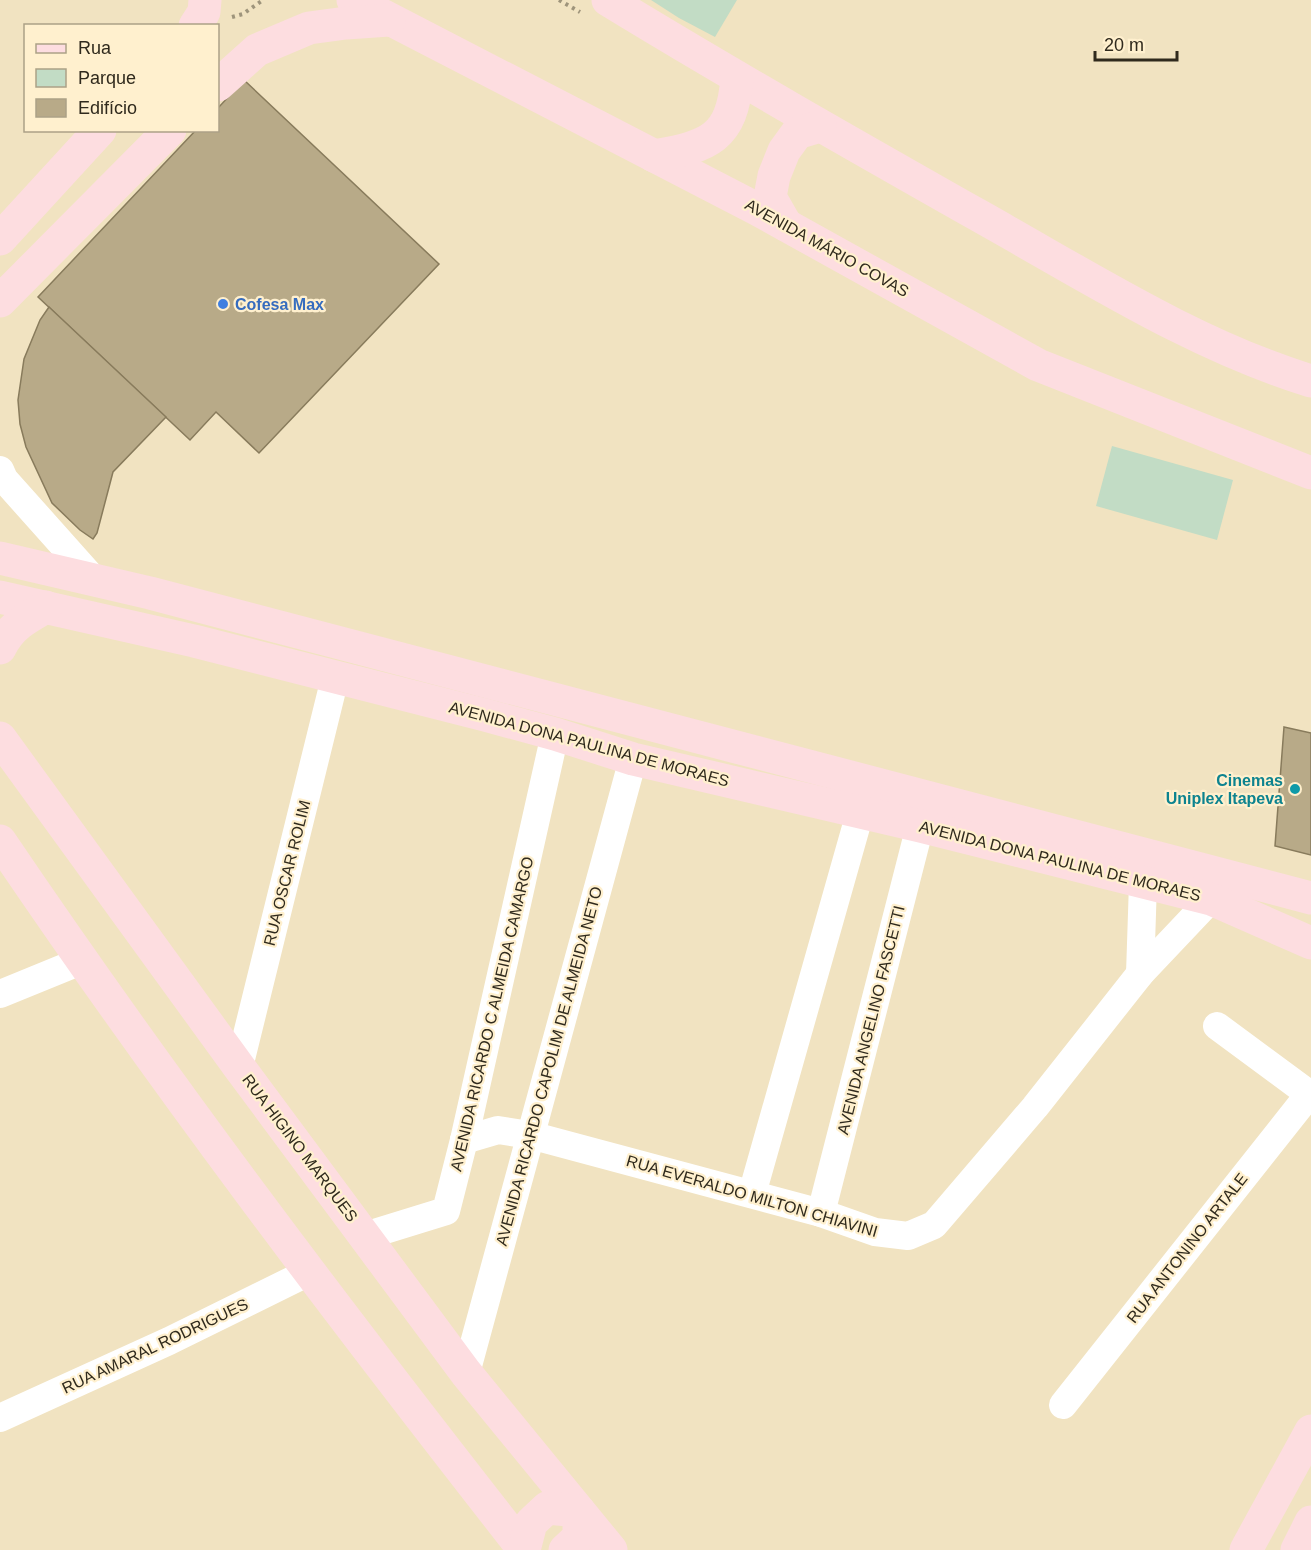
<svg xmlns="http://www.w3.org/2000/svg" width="1311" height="1550" font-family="Arial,sans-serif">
  <rect width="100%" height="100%" fill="#f1e3c1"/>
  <g fill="#c2dcc5">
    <polygon points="651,0 737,0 715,37 679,18"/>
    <polygon points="1112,446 1233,480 1217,540 1096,506"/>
  </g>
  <g fill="#b8aa88" stroke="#887b5c" stroke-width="1.5">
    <polygon points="244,80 439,264 259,453 216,412 190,440 38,297 196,130 218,130 218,108"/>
    <polygon points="49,307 166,417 113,472 97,533 93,539 80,530 52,503 26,447 20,424 18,400 24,359 40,320"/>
    <polygon points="1284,727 1311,733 1311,855 1275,846"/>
  </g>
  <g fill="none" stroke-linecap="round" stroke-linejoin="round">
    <g stroke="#9e947b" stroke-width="4" stroke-dasharray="3 4.5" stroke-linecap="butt">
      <polyline points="559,0 580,12"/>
      <polyline points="232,17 243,14 263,0"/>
    </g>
    <g stroke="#fff" stroke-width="28">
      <polyline points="0,470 4,479 95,581"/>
      <polyline points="1140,974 1143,883"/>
      <polyline points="0,994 81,961"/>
      <polyline points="1217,1026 1309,1094"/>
      <polyline points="239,1067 335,678"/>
      <polyline points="464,1140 498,1130 530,1135 821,1213 875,1232 908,1236 934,1225 1035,1107 1140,974 1211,899"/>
      <polyline points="752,1194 860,813"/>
      <polyline points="821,1213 920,826"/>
      <polyline points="365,1236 446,1211 464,1140 555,734"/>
      <polyline points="466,1373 633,759"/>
      <polyline points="1063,1405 1311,1092"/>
      <polyline points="0,1418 169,1341 309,1272"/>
    </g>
    <g stroke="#fddde0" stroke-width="33">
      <polyline points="353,0 755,208 1038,365 1311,473"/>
      <path d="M608 0C739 80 872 155 1006 231 1103 286 1203 348 1311 381"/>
      <polyline points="195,26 204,12 205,0"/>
      <polyline points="218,85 257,50 309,28 346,23 389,20"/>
      <path d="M654 156C709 146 732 139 737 78"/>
      <polyline points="786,225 770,197 774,176 784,151 797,133 820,126"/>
      <polyline points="0,239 100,130"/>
      <polyline points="0,301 170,130"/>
      <polyline points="0,558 150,593 1311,898"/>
      <polyline points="0,597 194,641 485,715 555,734 633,759 920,826 1211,899 1311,943"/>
      <path d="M0 648C10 627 26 618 46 607"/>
      <polyline points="0,738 239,1067 466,1373 611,1550"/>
      <path d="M0 841C165 1085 343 1319 524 1550"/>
      <polyline points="524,1550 531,1523 547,1508 579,1511 579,1537 565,1550"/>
      <polyline points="1246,1550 1311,1431"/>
      <polyline points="1297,1550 1311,1522"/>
    </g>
  </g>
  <circle fill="#3f7fe0" stroke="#fff0ce" stroke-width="2" cx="223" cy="304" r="6"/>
  <circle fill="#0f9aa8" stroke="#fff0ce" stroke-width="2" cx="1295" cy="789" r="6"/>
  <g text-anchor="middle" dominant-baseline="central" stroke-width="4.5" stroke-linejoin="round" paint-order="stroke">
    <g font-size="16" fill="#302a1d" stroke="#fff0ce">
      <text transform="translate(827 248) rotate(29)">AVENIDA MÁRIO COVAS</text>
      <text transform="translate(589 744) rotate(15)">AVENIDA DONA PAULINA DE MORAES</text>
      <text transform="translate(1060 861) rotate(14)">AVENIDA DONA PAULINA DE MORAES</text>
      <text transform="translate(287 873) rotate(-76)">RUA OSCAR ROLIM</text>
      <text transform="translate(492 1014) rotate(-77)">AVENIDA RICARDO C ALMEIDA CAMARGO</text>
      <text transform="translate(871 1020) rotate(-76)">AVENIDA ANGELINO FASCETTI</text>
      <text transform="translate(549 1066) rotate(-75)">AVENIDA RICARDO CAPOLIM DE ALMEIDA NETO</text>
      <text transform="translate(300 1148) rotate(53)">RUA HIGINO MARQUES</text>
      <text transform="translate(752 1196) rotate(16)">RUA EVERALDO MILTON CHIAVINI</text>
      <text transform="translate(1187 1248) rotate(-52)">RUA ANTONINO ARTALE</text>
      <text transform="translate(155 1346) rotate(-25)">RUA AMARAL RODRIGUES</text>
    </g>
    <g font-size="16" font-weight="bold" fill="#366cbe" stroke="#fff0ce" text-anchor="start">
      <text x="235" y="304">Cofesa Max</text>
    </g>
    <g font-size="16" font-weight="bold" fill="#0d838f" stroke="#fff0ce" text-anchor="end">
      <text x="1283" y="780">Cinemas<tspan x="1283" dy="18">Uniplex Itapeva</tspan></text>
    </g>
  </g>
  <rect x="24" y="24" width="195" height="108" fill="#fff0ce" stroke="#aca187" stroke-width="1.5"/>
  <rect x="36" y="44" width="30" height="9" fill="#fddde0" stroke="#aca187" stroke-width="1.5"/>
  <text x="78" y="54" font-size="18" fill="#302a1d">Rua</text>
  <rect x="36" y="69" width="30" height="18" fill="#c2dcc5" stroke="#aca187" stroke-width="1.5"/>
  <text x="78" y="84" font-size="18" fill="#302a1d">Parque</text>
  <rect x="36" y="99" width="30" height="18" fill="#b8aa88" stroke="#aca187" stroke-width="1.5"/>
  <text x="78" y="114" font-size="18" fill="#302a1d">Edifício</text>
  <path d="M1095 51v9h82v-9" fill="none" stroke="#302a1d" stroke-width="3"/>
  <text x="1104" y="51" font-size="18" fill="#302a1d" stroke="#fff0ce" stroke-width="4.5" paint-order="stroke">20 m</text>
</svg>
